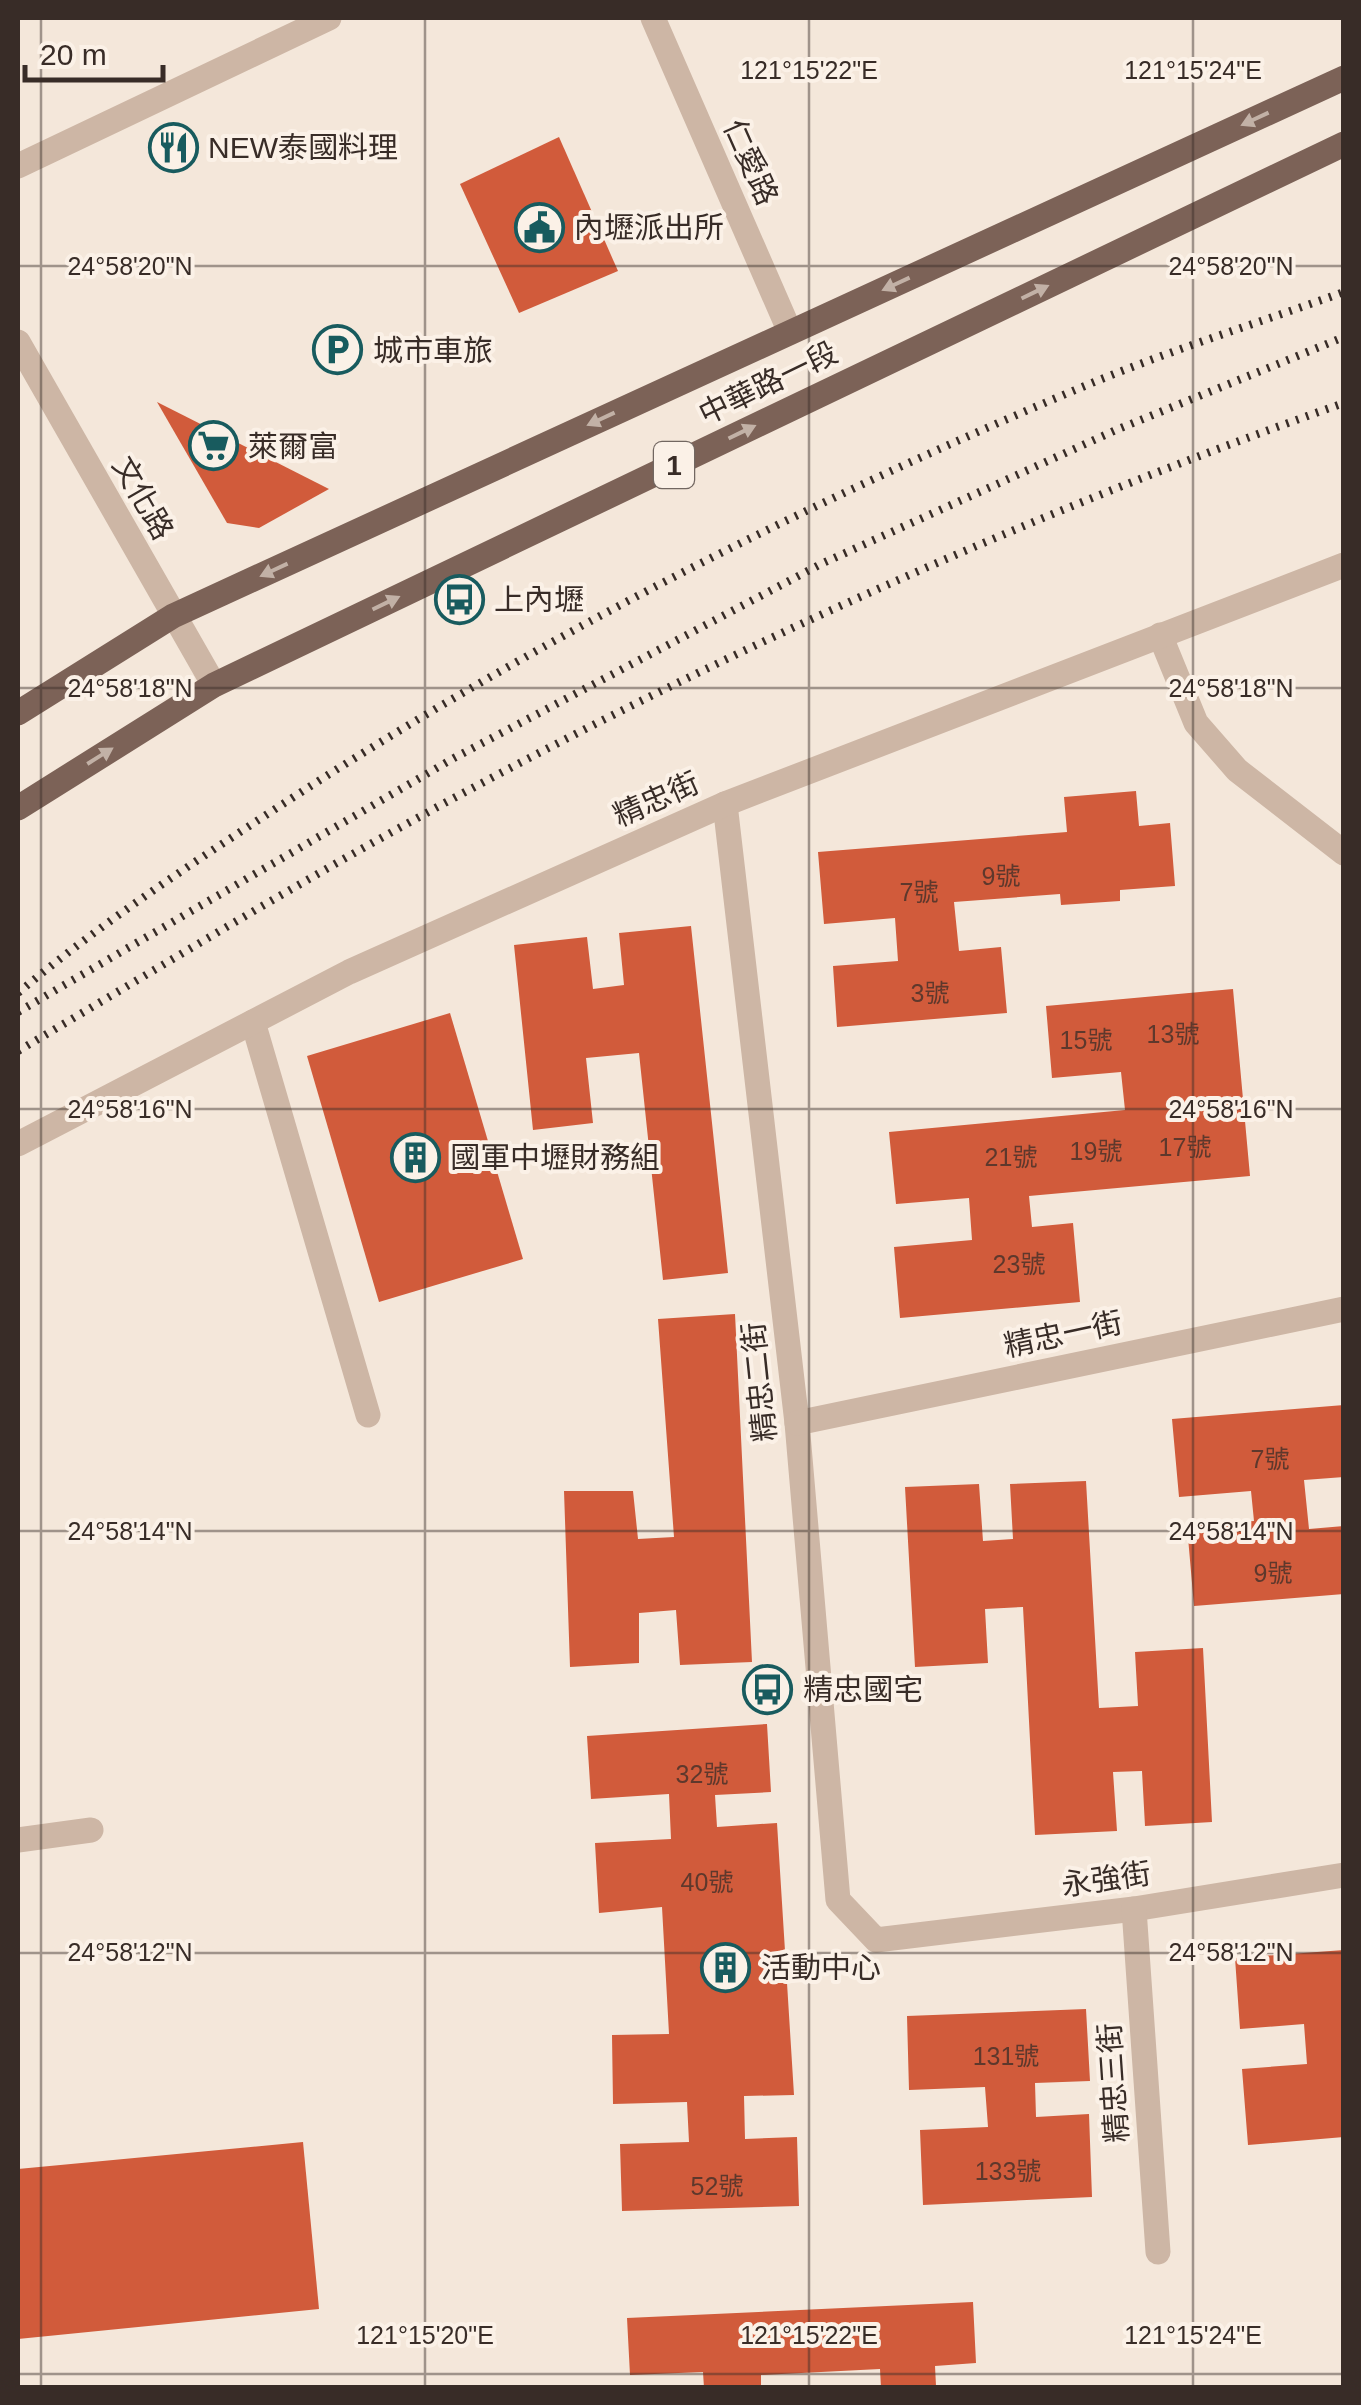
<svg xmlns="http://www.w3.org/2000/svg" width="1361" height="2405" font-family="Arial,'Noto Sans TC',sans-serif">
  <rect width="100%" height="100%" fill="#f4e7da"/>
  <g fill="#d15b3b">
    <polygon points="559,137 618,271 519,313 460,184"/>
    <polygon points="157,402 329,489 259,528 227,523"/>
    <polygon points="1136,791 1139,826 1170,823 1175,886 1120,890 1120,901 1061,905 1060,894 954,902 959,951 1001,947 1007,1013 837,1027 833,966 898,961 895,918 824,924 818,852 1067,832 1064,797"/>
    <polygon points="691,926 728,1273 663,1280 639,1053 586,1058 593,1123 533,1130 514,945 587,937 593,989 624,985 619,933"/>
    <polygon points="1233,989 1250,1176 1029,1196 1032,1227 1073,1223 1080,1302 900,1318 894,1247 972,1240 969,1198 896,1204 889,1132 1125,1110 1121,1072 1052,1078 1046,1006"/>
    <polygon points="450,1013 523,1259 379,1302 307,1056"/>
    <polygon points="735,1314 752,1662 680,1665 676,1610 639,1613 639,1663 570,1667 564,1491 633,1491 638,1539 674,1537 658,1319"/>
    <polygon points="1344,1405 1344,1477 1304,1480 1309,1529 1344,1526 1344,1594 1194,1606 1187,1526 1254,1521 1251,1491 1179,1497 1172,1419"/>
    <polygon points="1086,1481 1099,1708 1138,1706 1135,1652 1203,1648 1212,1822 1145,1826 1142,1771 1113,1772 1117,1831 1035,1835 1023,1607 985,1609 988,1663 915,1667 905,1487 979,1484 983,1541 1013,1539 1010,1484"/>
    <polygon points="767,1724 771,1792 715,1795 717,1827 777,1823 794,2095 744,2096 745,2139 797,2137 799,2206 622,2211 620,2144 689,2142 687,2102 613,2104 612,2035 669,2034 662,1907 599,1913 595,1843 671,1839 669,1794 591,1799 587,1736"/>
    <polygon points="1344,1950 1344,2137 1248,2145 1242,2069 1307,2064 1304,2024 1240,2029 1235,1958"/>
    <polygon points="1086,2009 1090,2081 1035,2083 1036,2117 1089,2114 1092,2197 923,2205 920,2130 988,2127 985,2087 909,2090 907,2016"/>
    <polygon points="303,2142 319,2309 18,2339 18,2169"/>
    <polygon points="973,2302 976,2363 935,2366 936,2386 881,2388 880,2369 761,2375 761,2388 704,2388 703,2372 630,2375 627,2318"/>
  </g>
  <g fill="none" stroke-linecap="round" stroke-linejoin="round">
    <g stroke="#cdb6a5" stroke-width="25">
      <polyline points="653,18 790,332"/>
      <polyline points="18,166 329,18"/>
      <polyline points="18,342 214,685"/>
      <polyline points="1160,635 1196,723 1237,770 1344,853"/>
      <polyline points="725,804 797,1423 838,1900 876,1940 1134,1909 1344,1875"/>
      <polyline points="253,1022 368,1415"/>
      <polyline points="18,1144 349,972 725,804 1344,565"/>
      <polyline points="797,1423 1344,1309"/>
      <polyline points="18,1840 91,1830"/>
      <polyline points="1134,1909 1158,2252"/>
    </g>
    <g stroke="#7c6257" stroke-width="25">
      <polyline points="18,713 173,616 1344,78"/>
      <polyline points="18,808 214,685 1344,144"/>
    </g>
    <g stroke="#382c27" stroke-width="8" stroke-dasharray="2.5 8" stroke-linecap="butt">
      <path d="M18 993C102 922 197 860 289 800 541 636 810 501 1087 385 1171 350 1258 323 1344 292"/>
      <polyline points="18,1012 454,758 821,564 1116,430 1344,337"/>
      <path d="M18 1051C128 986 238 919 349 856 666 677 1000 524 1344 403"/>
    </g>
  </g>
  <defs><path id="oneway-solid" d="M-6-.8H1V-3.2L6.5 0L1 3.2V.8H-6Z" transform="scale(2.5)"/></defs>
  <g fill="#c2b1a6">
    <use href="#oneway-solid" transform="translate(1255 119) rotate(155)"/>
    <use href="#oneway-solid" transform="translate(896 284) rotate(155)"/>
    <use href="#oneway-solid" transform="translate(1035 292) rotate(-26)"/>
    <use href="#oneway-solid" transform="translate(601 419) rotate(155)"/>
    <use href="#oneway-solid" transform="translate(742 432) rotate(-26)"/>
    <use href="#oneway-solid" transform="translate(274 570) rotate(155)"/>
    <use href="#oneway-solid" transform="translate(386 603) rotate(-26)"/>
    <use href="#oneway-solid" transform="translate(100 756) rotate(-32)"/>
  </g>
  <path fill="none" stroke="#382c27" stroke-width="2.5" stroke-opacity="0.45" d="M41 18V2388M425 18V2388M809 18V2388M1193 18V2388M18 266H1344M18 688H1344M18 1109H1344M18 1531H1344M18 1953H1344M18 2374H1344"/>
  <defs>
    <symbol id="restaurant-ring" viewBox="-11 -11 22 22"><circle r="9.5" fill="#fbf1e7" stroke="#185b5e" stroke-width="1.5"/><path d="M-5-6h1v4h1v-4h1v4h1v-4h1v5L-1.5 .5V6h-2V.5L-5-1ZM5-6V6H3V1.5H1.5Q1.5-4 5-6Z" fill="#185b5e"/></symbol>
    <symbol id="civic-ring" viewBox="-11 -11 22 22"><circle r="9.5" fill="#fbf1e7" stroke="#185b5e" stroke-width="1.5"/><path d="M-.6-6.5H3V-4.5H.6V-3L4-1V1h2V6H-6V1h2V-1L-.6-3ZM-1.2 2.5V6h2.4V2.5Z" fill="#185b5e"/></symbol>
    <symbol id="parking-ring" viewBox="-11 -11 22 22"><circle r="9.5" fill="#fbf1e7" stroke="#185b5e" stroke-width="1.5"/><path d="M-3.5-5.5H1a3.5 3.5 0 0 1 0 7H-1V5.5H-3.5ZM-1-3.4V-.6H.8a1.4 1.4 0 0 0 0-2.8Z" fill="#185b5e"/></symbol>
    <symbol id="supermarket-ring" viewBox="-11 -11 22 22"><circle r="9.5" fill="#fbf1e7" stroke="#185b5e" stroke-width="1.5"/><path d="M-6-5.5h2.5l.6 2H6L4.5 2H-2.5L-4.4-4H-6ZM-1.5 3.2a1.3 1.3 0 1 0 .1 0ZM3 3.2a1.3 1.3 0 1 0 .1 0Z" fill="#185b5e"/></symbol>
    <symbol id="bus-ring" viewBox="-11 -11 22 22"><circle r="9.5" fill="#fbf1e7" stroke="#185b5e" stroke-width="1.5"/><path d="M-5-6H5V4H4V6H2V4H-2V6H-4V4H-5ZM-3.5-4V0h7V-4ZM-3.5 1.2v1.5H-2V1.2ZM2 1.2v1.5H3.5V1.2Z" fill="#185b5e"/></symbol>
    <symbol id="building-ring" viewBox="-11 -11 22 22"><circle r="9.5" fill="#fbf1e7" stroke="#185b5e" stroke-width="1.5"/><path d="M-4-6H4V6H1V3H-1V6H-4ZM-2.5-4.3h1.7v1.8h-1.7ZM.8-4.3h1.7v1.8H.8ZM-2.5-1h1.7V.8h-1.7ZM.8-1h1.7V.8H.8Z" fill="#185b5e"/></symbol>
  </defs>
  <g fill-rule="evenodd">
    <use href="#restaurant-ring" x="146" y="120" width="55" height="55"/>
    <use href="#civic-ring" x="512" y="200" width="55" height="55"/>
    <use href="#parking-ring" x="310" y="322" width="55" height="55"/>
    <use href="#supermarket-ring" x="186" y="418" width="55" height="55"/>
    <use href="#bus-ring" x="432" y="572" width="55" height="55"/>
    <use href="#building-ring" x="388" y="1130" width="55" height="55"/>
    <use href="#bus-ring" x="740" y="1662" width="55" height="55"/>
    <use href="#building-ring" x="698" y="1940" width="55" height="55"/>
  </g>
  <g text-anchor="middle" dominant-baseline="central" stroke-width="8" stroke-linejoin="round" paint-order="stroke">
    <g font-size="25" fill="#5e382c">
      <text x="1001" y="876">9號</text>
      <text x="919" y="892">7號</text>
      <text x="930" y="993">3號</text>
      <text x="1173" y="1034">13號</text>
      <text x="1086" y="1040">15號</text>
      <text x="1185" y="1147">17號</text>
      <text x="1096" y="1151">19號</text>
      <text x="1011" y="1157">21號</text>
      <text x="1019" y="1264">23號</text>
      <text x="1270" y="1459">7號</text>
      <text x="1273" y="1573">9號</text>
      <text x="702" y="1774">32號</text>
      <text x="707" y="1882">40號</text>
      <text x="1006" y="2056">131號</text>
      <text x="1008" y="2171">133號</text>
      <text x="717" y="2186">52號</text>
    </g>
    <rect fill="#fbf1e7" stroke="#726761" stroke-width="2.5" x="654" y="442" width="40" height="46" rx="8"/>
    <g font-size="28" font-weight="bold" fill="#382c27">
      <text x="674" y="465">1</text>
    </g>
    <g font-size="30" fill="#382c27" stroke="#fbf1e7" text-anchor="start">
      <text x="208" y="147">NEW泰國料理</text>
      <text x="574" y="227">內壢派出所</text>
      <text x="373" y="350">城市車旅</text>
      <text x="248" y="446">萊爾富</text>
      <text x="494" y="599">上內壢</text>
      <text x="450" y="1157">國軍中壢財務組</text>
      <text x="803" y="1689">精忠國宅</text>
      <text x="761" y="1967">活動中心</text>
    </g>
    <g font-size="30" fill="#382c27" stroke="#fbf1e7">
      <text transform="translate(751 162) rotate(66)">仁愛路</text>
      <text transform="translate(768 383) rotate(-26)">中華路一段</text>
      <text transform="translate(143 498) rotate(60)">文化路</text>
      <text transform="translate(656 799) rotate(-24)">精忠街</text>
      <text transform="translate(1063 1334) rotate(-12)">精忠一街</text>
      <text transform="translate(759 1382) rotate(-96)">精忠二街</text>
      <text transform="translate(1106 1879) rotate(-8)">永強街</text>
      <text transform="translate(1113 2083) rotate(-94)">精忠三街</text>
    </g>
  </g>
  <g font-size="25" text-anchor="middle" fill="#382c27" stroke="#fbf1e7" stroke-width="8" stroke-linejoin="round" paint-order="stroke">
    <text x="809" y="79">121°15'22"E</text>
    <text x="1193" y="79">121°15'24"E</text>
    <text x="130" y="275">24°58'20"N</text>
    <text x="1231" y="275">24°58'20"N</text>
    <text x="130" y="697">24°58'18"N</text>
    <text x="1231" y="697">24°58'18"N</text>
    <text x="130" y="1118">24°58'16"N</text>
    <text x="1231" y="1118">24°58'16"N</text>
    <text x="130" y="1540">24°58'14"N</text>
    <text x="1231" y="1540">24°58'14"N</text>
    <text x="130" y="1961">24°58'12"N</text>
    <text x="1231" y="1961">24°58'12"N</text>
    <text x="425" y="2344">121°15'20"E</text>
    <text x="809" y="2344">121°15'22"E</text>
    <text x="1193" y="2344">121°15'24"E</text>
  </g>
  <rect width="1361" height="2405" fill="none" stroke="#382c27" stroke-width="40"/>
  <path d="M25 65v15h138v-15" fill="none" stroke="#382c27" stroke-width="5"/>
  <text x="40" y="65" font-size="30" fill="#382c27" stroke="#fbf1e7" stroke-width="8" paint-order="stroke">20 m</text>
</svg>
